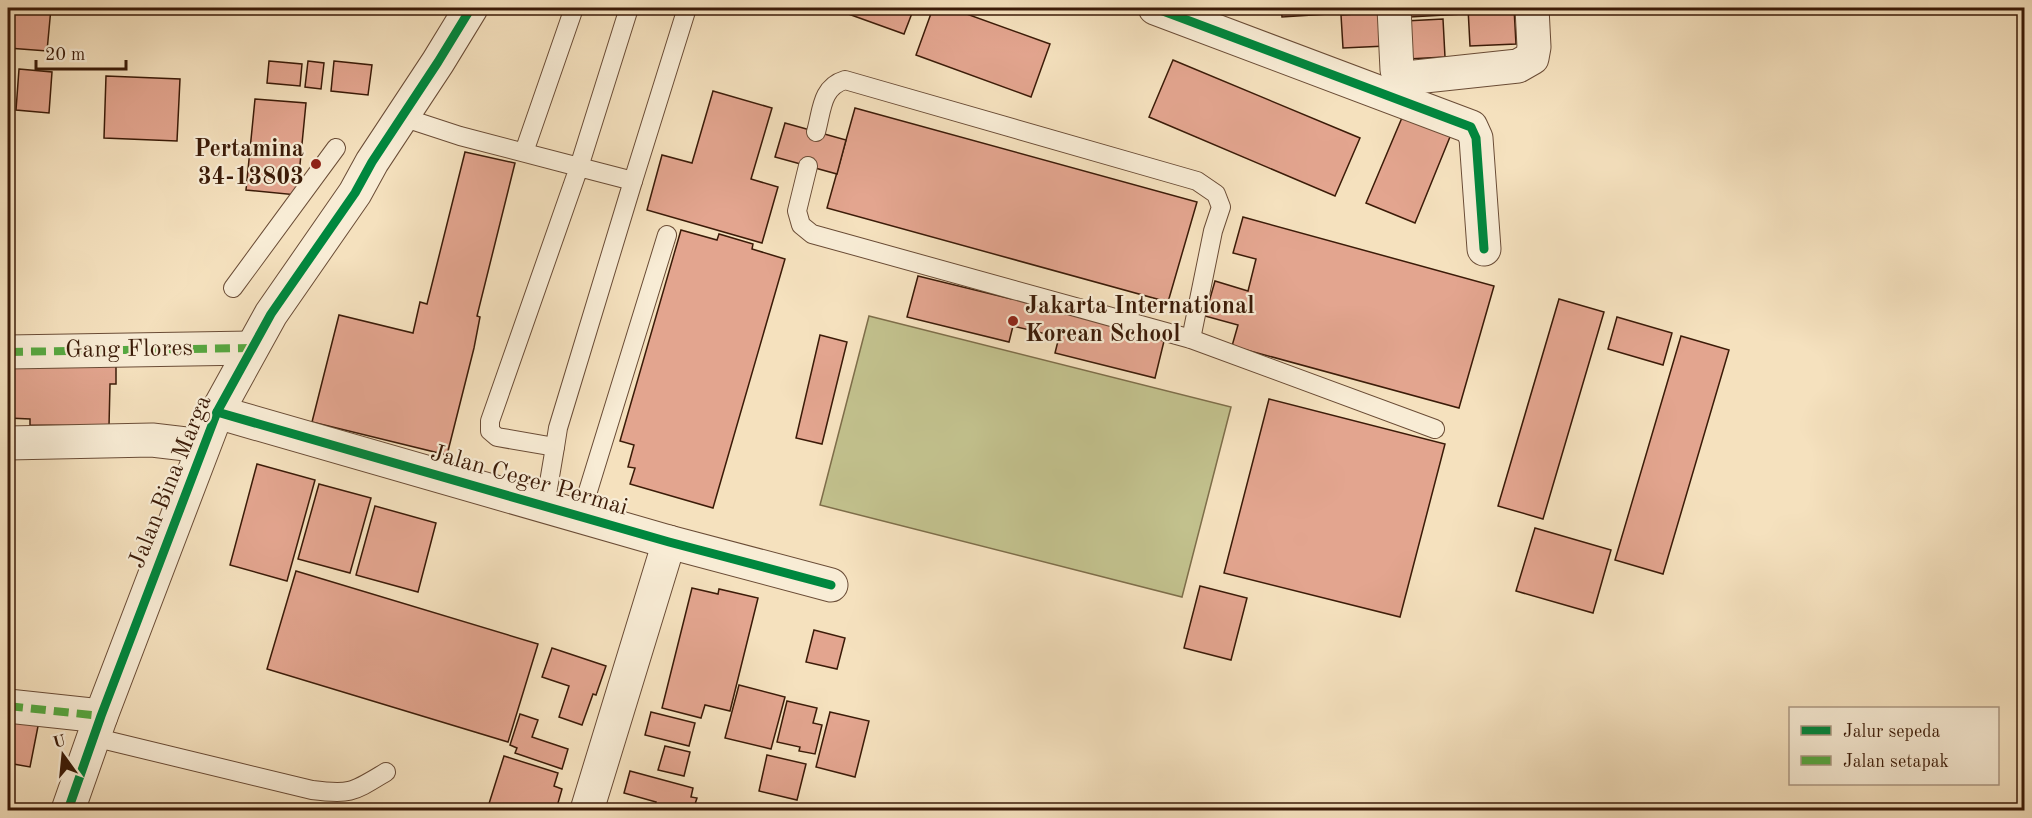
<svg xmlns="http://www.w3.org/2000/svg" width="2032" height="818" font-family="'Old Standard TT',serif">
  <rect width="100%" height="100%" fill="#f5e1be"/>
  <filter id="stains"><feTurbulence type="fractalNoise" baseFrequency=".00333" numOctaves="4"/><feColorMatrix values="0 0 0 0 .2 0 0 0 0 .09 0 0 0 0 .02 0 0 0 .5 -.17"/></filter>
  <radialGradient id="worn" r=".72"><stop offset=".6" stop-color="#630" stop-opacity="0"/><stop offset="1" stop-color="#630" stop-opacity=".3"/></radialGradient>
  <polygon fill="#c2c18d" stroke="#7e6e4a" stroke-width="1.5" points="869,316 1231,407 1182,597 820,505"/>
  <g fill="#e3a58f" stroke="#3b1b08" stroke-width="1.5">
    <polygon points="8,8 51,8 47,51 8,48"/>
    <polygon points="841,8 914,8 904,34 840,11"/>
    <polygon points="933,8 950,8 1050,44 1031,97 916,55"/>
    <polygon points="1281,8 1328,8 1328,14 1282,17"/>
    <polygon points="1409,8 1461,8 1462,14 1410,17"/>
    <polygon points="1468,8 1514,8 1516,44 1470,46"/>
    <polygon points="1384,12 1386,46 1343,48 1341,15"/>
    <polygon points="1443,19 1445,57 1408,59 1405,21"/>
    <polygon points="1173,60 1360,138 1335,196 1149,117"/>
    <polygon points="269,61 302,64 300,86 267,83"/>
    <polygon points="308,61 324,63 321,89 305,87"/>
    <polygon points="334,61 372,65 368,95 331,91"/>
    <polygon points="19,69 52,72 49,113 16,110"/>
    <polygon points="106,76 180,79 177,141 104,138"/>
    <polygon points="713,91 772,108 751,179 778,187 762,243 647,210 662,155 692,163"/>
    <polygon points="255,99 306,103 297,195 246,190"/>
    <polygon points="855,108 1197,202 1168,302 827,208"/>
    <polygon points="1404,113 1452,132 1415,223 1366,203"/>
    <polygon points="785,123 846,140 837,174 775,157"/>
    <polygon points="465,152 515,163 477,316 480,317 474,348 447,455 312,422 339,315 413,333 420,302 427,304"/>
    <polygon points="1243,217 1494,286 1459,408 1232,346 1238,325 1205,316 1215,281 1248,291 1256,259 1233,253"/>
    <polygon points="681,230 717,240 719,234 753,244 752,249 785,259 713,508 630,484 635,468 628,467 634,445 620,441"/>
    <polygon points="918,276 1011,299 1012,297 1165,337 1155,378 1055,353 1059,337 1013,326 1009,342 907,317"/>
    <polygon points="1559,299 1604,312 1543,519 1498,506"/>
    <polygon points="1617,317 1672,333 1663,365 1608,349"/>
    <polygon points="820,335 847,342 822,444 796,438"/>
    <polygon points="1681,336 1729,350 1663,574 1615,560"/>
    <polygon points="8,358 116,359 116,384 110,384 109,426 30,425 30,419 8,418"/>
    <polygon points="1269,399 1445,444 1400,617 1224,573"/>
    <polygon points="257,464 315,480 287,581 230,565"/>
    <polygon points="319,484 371,498 350,573 298,559"/>
    <polygon points="375,506 436,523 418,592 356,575"/>
    <polygon points="1535,528 1611,550 1593,613 1516,591"/>
    <polygon points="296,571 538,644 508,742 267,669"/>
    <polygon points="1200,586 1247,598 1231,660 1184,648"/>
    <polygon points="692,588 718,594 719,589 758,598 730,711 705,705 701,718 662,708"/>
    <polygon points="814,630 845,638 837,669 806,662"/>
    <polygon points="552,648 606,666 596,695 593,694 582,725 559,717 569,686 542,677"/>
    <polygon points="739,685 785,697 771,749 725,738"/>
    <polygon points="787,701 817,708 813,723 822,725 815,754 799,751 800,747 777,742"/>
    <polygon points="8,710 40,716 30,767 8,763"/>
    <polygon points="651,712 695,723 689,746 645,735"/>
    <polygon points="830,712 869,721 855,777 816,767"/>
    <polygon points="520,714 538,720 532,737 568,749 562,769 515,753 517,748 510,745"/>
    <polygon points="665,746 690,752 684,776 658,770"/>
    <polygon points="767,755 806,764 797,800 759,791"/>
    <polygon points="504,756 558,773 554,786 562,789 556,810 487,810"/>
    <polygon points="630,771 693,788 691,797 697,798 693,810 653,810 656,802 624,793"/>
    <polygon points="257,804 287,810 256,810"/>
  </g>
  <g fill="none" stroke-linecap="round" stroke-linejoin="round">
    <defs>
      <g id="service">
        <polyline points="402,117 460,136 579,167 490,421 490,431 497,437 555,447 558,428 633,181 579,167 629,8"/>
        <path d="M816 132C822 111 821 87 845 80L1197 181 1216 194 1221 207 1213 231 1191 339"/>
        <polyline points="524,152 574,8"/>
        <polyline points="808,166 797,211 801,225 812,234 1191,339 1435,429"/>
        <polyline points="633,181 687,8"/>
        <polyline points="233,288 336,148"/>
        <polyline points="545,506 555,447"/>
        <polyline points="580,517 667,235"/>
        <path d="M93 737 312 790C351 795 353 792 386 772"/>
      </g>
      <g id="minor">
        <polyline points="1155,8 1471,127 1476,138 1484,249"/>
        <polyline points="1394,8 1397,70 1400,76 1406,78 1518,66 1532,58 1534,47 1532,8"/>
        <polyline points="8,352 251,348"/>
        <polyline points="217,412 669,542 831,585"/>
        <polyline points="8,443 152,440 203,446"/>
        <polyline points="8,706 101,716"/>
        <polyline points="587,810 669,542"/>
      </g>
      <polyline id="tertiary" points="68,810 101,716 217,412 271,314 355,193 372,162 438,62 471,8"/>
    </defs>
    <use href="#service" stroke="#6a4c36" stroke-width="20"/>
    <use href="#minor" stroke="#6a4c36" stroke-width="35"/>
    <use href="#tertiary" stroke="#6a4c36" stroke-width="35"/>
    <use href="#service" stroke="#f8ecd5" stroke-width="18"/>
    <use href="#minor" stroke="#f8ecd5" stroke-width="33"/>
    <use href="#tertiary" stroke="#f8ecd5" stroke-width="33"/>
    <g stroke="#55a941" stroke-width="8" stroke-dasharray="15 8" stroke-linecap="butt">
      <polyline points="8,352 251,348"/>
      <polyline points="8,706 101,716"/>
    </g>
    <defs>
      <g id="cycleway">
        <polyline points="1155,8 1471,127 1476,138 1484,249"/>
        <polyline points="217,412 669,542 831,585"/>
        <polyline points="68,810 101,716 217,412 271,314 355,193 372,162 438,62 471,8"/>
      </g>
    </defs>
    <use href="#cycleway" stroke="#f8ecd5" stroke-width="13"/>
    <use href="#cycleway" stroke="#00873e" stroke-width="9"/>
  </g>
  <g fill="#8f2418" stroke="#f8ecd5" stroke-width="2">
    <circle cx="316" cy="164" r="6"/>
    <circle cx="1013" cy="321" r="6"/>
  </g>
  <g text-anchor="middle" dominant-baseline="central" stroke-width="4.5" stroke-linejoin="round" paint-order="stroke">
    <g font-size="24" font-weight="bold" fill="#3b1b08" stroke="#f8ecd5" text-anchor="end">
      <text x="304" y="150">Pertamina<tspan x="304" dy="28">34-13803</tspan></text>
      <text x="1025" y="307" text-anchor="start">Jakarta International<tspan x="1025" dy="28">Korean School</tspan></text>
    </g>
    <g font-size="24" fill="#3b1b08" stroke="#f8ecd5">
      <text transform="translate(129 350) rotate(-1)">Gang Flores</text>
      <text transform="translate(529 481) rotate(16)">Jalan Ceger Permai</text>
      <text transform="translate(171 482) rotate(-68)">Jalan Bina Marga</text>
    </g>
  </g>
  <rect width="2032" height="818" fill="none" stroke="#f5e1be" stroke-width="30"/>
  <rect x="9" y="9" width="2014" height="800" fill="none" stroke="#3b1b08" stroke-width="3"/>
  <rect x="15" y="15" width="2002" height="788" fill="none" stroke="#3b1b08" stroke-width="1.5"/>
  <rect x="1789" y="707" width="210" height="78" fill="#f8ecd5" stroke="#ac9883" stroke-width="1.5"/>
  <rect x="1801" y="726" width="30" height="9" fill="#00873e" stroke="#ac9883" stroke-width="1.5"/>
  <text x="1843" y="737" font-size="18" fill="#3b1b08">Jalur sepeda</text>
  <rect x="1801" y="756" width="30" height="9" fill="#55a941" stroke="#ac9883" stroke-width="1.5"/>
  <text x="1843" y="767" font-size="18" fill="#3b1b08">Jalan setapak</text>
  <g transform="translate(63 755) rotate(345)" stroke="#f8ecd5" stroke-width="4.5" paint-order="stroke">
  <path d="M0-4.5L10 22L0 15L-10 22Z" fill="#3b1b08"/>
  <text y="-9" font-size="16" font-weight="bold" text-anchor="middle" fill="#3b1b08">U</text>
  </g>
  <path d="M36 60v9h90v-9" fill="none" stroke="#3b1b08" stroke-width="3"/>
  <text x="45" y="60" font-size="18" fill="#3b1b08" stroke="#f8ecd5" stroke-width="4.5" paint-order="stroke">20 m</text>
  <rect width="100%" height="100%" filter="url(#stains)"/>
  <rect width="100%" height="100%" fill="url(#worn)"/>
</svg>
